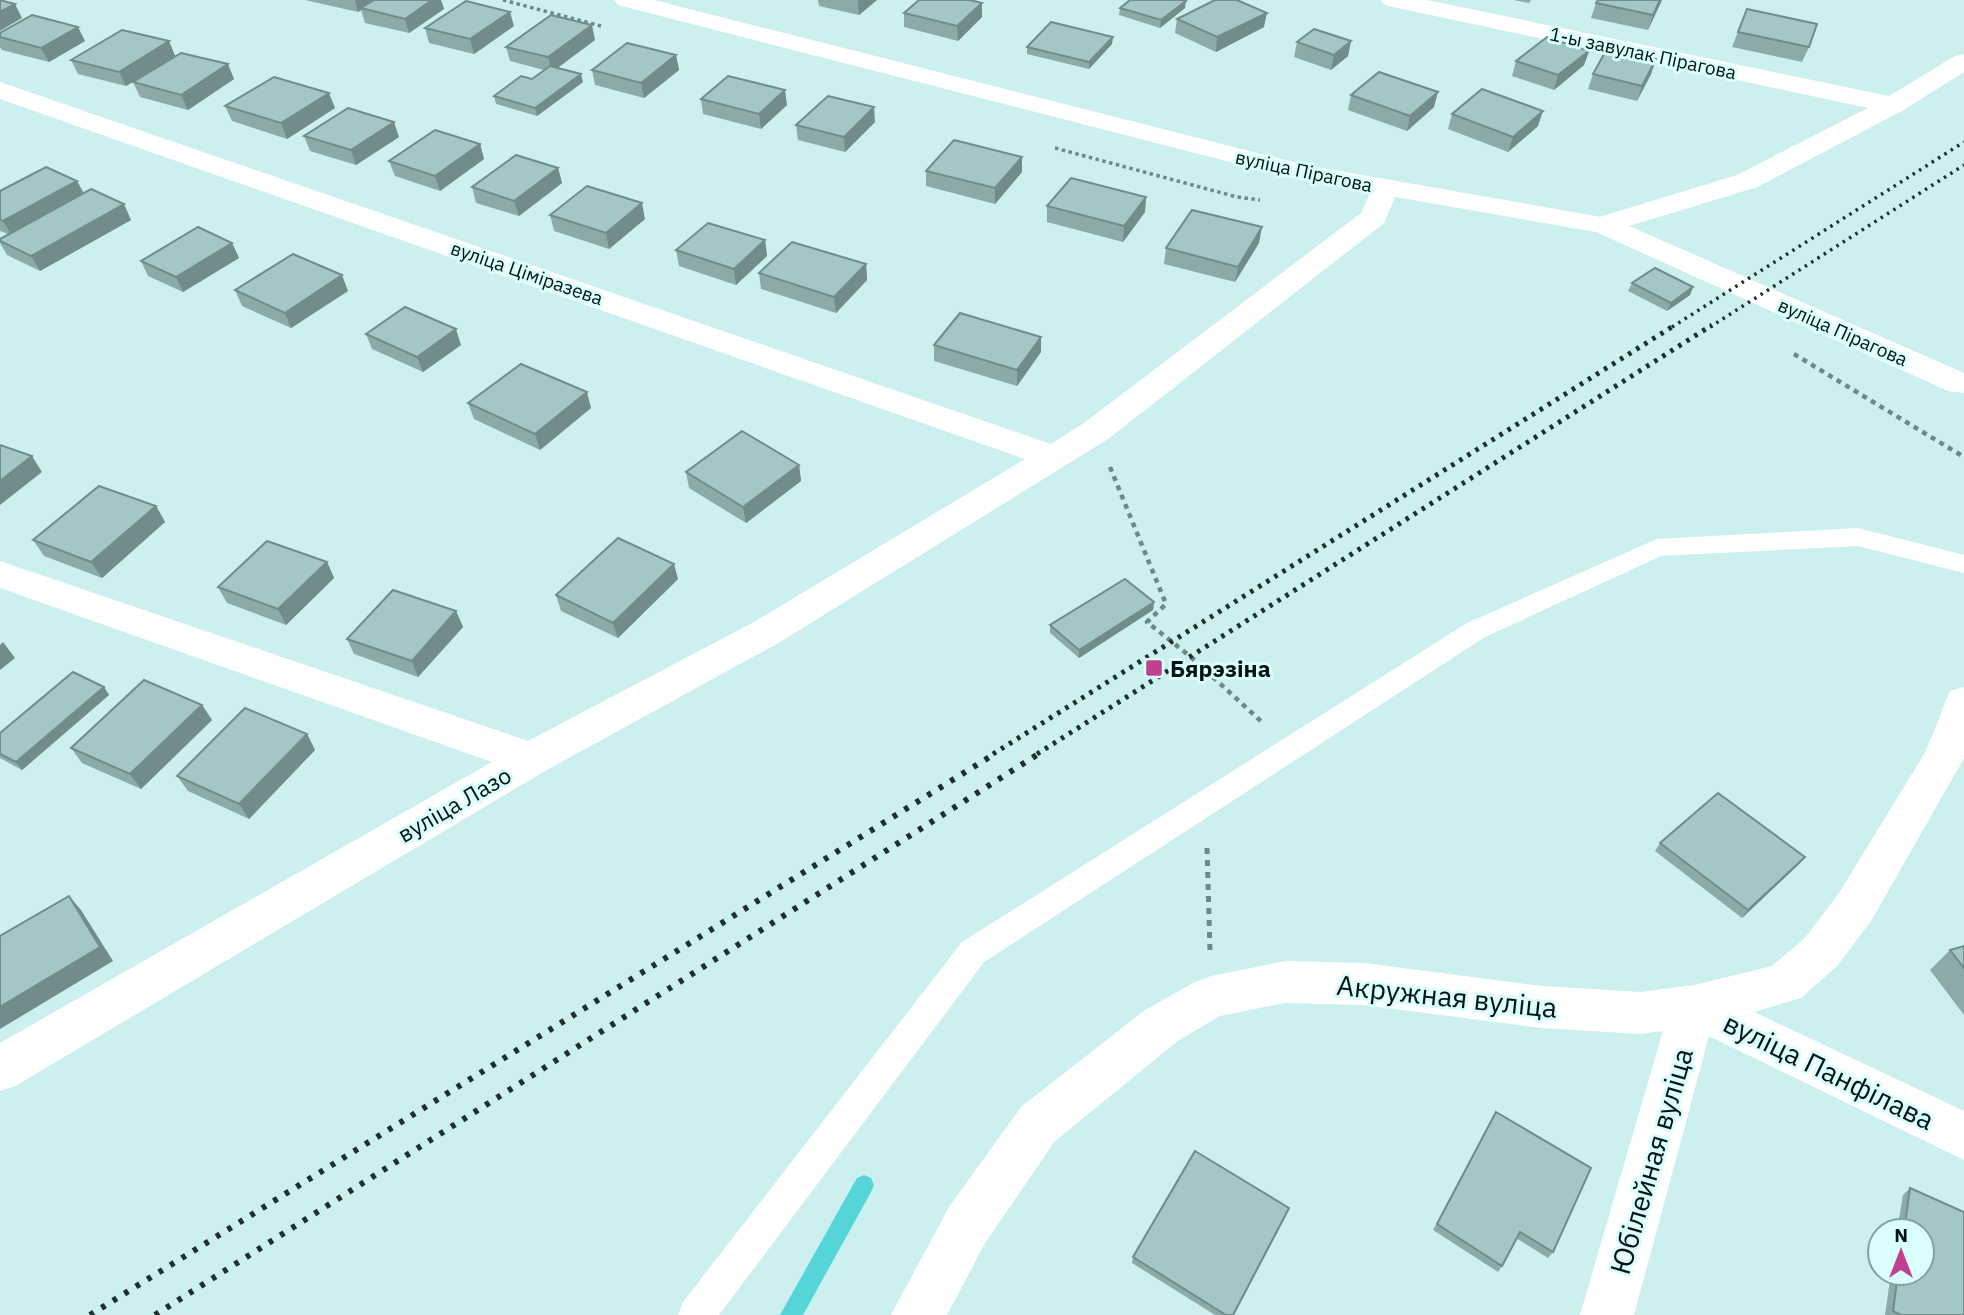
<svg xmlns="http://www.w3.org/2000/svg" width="1964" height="1315" font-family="'IBM Plex Sans',sans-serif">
  <rect width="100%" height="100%" fill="#ccf0f0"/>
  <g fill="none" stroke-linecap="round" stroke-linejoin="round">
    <polygon fill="#55d5d7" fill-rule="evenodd" points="864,1175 871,1178 874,1185 871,1192 803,1315 780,1315 857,1178"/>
    <g stroke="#6e8787" stroke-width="3.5" stroke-dasharray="3.5 3.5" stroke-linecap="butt">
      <polyline points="503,0 601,26"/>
      <polyline points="1055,148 1237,197 1260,200"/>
    </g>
    <g stroke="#6e8787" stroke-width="4.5" stroke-dasharray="5 5" stroke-linecap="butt">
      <polyline points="1794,354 1964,457"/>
      <polyline points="1110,467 1166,604 1147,622 1191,657 1263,723"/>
    </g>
    <polyline stroke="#6e8787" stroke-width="5" stroke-dasharray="6 6" stroke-linecap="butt" points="1207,848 1210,951"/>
    <polygon fill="#fff" fill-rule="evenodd" points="1858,528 1964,555 1964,573 1858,546 1661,556 1485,637 984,962 719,1315 678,1315 683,1302 962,942 1467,623 1657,539"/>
    <g fill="#fff" fill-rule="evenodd">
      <polygon points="1381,0 1427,0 1889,96 1955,56 1964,54 1964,72 1902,111 1757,187 1603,234 1593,231 1589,225 1593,219 1737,175 1868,108 1393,7 1385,5"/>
      <polygon points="0,82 1051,444 1084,423 1361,213 1375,182 1385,180 1395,182 1399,188 1384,223 1108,439 780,642 545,771 17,1085 0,1091 0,1043 492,762 0,588 0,561 528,741 754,622 1025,459 0,99"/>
      <polygon points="1964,687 1964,758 1871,921 1837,966 1801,998 1754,1012 1964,1111 1964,1160 1709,1036 1634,1315 1580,1315 1663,1031 1640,1034 1542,1028 1364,1005 1285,1003 1220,1016 1179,1040 1055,1141 985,1243 947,1315 891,1315 949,1207 1021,1107 1145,1010 1195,982 1211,976 1285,961 1364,963 1542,986 1640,992 1694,985 1772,966 1805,938 1839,893 1926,751 1950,691"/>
    </g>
    <polygon fill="#fff" fill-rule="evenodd" points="614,0 654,0 1305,165 1613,219 1964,373 1964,393 1948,391 1596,232 1304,181 618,5"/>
    <g stroke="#1f2e2e" stroke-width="3.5" stroke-dasharray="2.5 5" stroke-linecap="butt">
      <polyline points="1672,327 1964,142"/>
      <polyline points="1710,327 1964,165"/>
    </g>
    <g stroke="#1f2e2e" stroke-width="5" stroke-dasharray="3.5 6" stroke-linecap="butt">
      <polyline points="993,754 1675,325"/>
      <polyline points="1037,754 1712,325"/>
    </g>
    <g stroke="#1f2e2e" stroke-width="6" stroke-dasharray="4.5 9" stroke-linecap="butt">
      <polyline points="90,1315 996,753"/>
      <polyline points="155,1315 1040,753"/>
    </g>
  </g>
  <g fill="#8caaaa">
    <polygon points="305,0 441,0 444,9 409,33 365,23 361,10 358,12"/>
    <polygon points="818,0 877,0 859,15 819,6"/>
    <polygon points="1514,0 1531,0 1529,3"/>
    <polygon points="1662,0 1648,30 1591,18 1596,3"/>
    <polygon points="1120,8 1185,8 1160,28 1119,15"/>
    <polygon points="1747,9 1809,47 1802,62 1732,47"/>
    <polygon points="904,13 982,17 958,41 904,27"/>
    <polygon points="1177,19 1264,27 1216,52 1175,33"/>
    <polygon points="514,26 474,54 429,43 425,28"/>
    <polygon points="0,33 85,41 49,62 2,50 0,47"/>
    <polygon points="595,40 557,68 583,82 537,116 496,104 494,96 532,79 544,70 510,61 506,47"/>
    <polygon points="169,41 175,56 234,79 188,110 140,97 133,82 165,62 126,86 78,74 71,60"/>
    <polygon points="1351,41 1348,56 1331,70 1294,57 1297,42"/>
    <polygon points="1112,44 1089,69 1027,54 1027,47"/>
    <polygon points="1589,51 1584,65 1554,90 1512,76 1516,61"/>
    <polygon points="676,55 679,70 644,98 595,85 592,70"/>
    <polygon points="1656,59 1651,74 1637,101 1588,89 1593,74"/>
    <polygon points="1351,95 1434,107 1407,131 1348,110"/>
    <polygon points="701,99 787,105 761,129 703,114"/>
    <polygon points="225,106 335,108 287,139 232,121"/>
    <polygon points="1452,114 1538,126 1508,152 1448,129"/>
    <polygon points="875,122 845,152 798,140 796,125"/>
    <polygon points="304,136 399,137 356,165 310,151"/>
    <polygon points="480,144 484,159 440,191 395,176 389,161"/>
    <polygon points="558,168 562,183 519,216 476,203 472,187"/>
    <polygon points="926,171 1022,172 995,204 926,186"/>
    <polygon points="77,181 84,193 131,220 40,271 7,255 0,243 0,239 8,234 0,231 0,191"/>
    <polygon points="1146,197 1145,212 1123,242 1047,222 1047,206"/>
    <polygon points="550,215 645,219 609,249 554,231"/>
    <polygon points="765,240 767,256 736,285 679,266 676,250"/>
    <polygon points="232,243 239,258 183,292 148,276 141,261"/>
    <polygon points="1259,243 1235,282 1164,264 1166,248"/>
    <polygon points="866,264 867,280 836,313 761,289 759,273"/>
    <polygon points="1632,283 1693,287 1690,295 1667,311 1628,291"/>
    <polygon points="235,290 348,291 291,328 242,306"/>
    <polygon points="366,334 461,345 423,372 372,349"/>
    <polygon points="1041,337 1041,352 1017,386 934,361 934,345"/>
    <polygon points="468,403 591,408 540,450 474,419"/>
    <polygon points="799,465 801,481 746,523 689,488 686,472"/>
    <polygon points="156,506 165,522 102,578 44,556 33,540"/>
    <polygon points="327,562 334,578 286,625 227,603 218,587"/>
    <polygon points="678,579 618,638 561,611 556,595"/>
    <polygon points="1154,602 1153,610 1079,658 1050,633 1050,625"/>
    <polygon points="456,611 463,627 418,677 354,654 347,639"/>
    <polygon points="104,687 109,695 22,770 0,758 0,733"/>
    <polygon points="202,705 212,720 141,789 82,763 71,748"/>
    <polygon points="307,734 315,750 249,819 188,791 177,776"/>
    <polygon points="1660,843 1799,864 1742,918 1655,851"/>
    <polygon points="1964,946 1964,1015 1930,970 1950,950"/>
    <polygon points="1496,1112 1553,1252 1548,1258 1516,1238 1502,1266 1498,1272 1433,1230"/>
    <polygon points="1910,1188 1964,1315 1885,1315 1891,1273 1922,1273 1922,1231 1897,1231 1903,1195"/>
    <polygon points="1287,1214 1234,1315 1215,1315 1132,1263 1133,1257"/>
  </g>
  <g fill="#728b8b">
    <polygon points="355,0 376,0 361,8 361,10 358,12"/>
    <polygon points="432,0 441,0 444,9 409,33 405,19"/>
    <polygon points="859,0 877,0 859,15 858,1"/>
    <polygon points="1660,0 1662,0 1648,30 1653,15"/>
    <polygon points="1186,1 1185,8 1160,28 1161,20"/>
    <polygon points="982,3 982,17 958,41 957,26"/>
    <polygon points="15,4 22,18 0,31 0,12"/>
    <polygon points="510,12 514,26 474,54 470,39"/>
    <polygon points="1267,13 1264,27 1216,52 1217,37"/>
    <polygon points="592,25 595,40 552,72 548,57"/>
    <polygon points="78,27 85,41 49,62 41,48"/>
    <polygon points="1113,37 1112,44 1089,69 1089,62"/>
    <polygon points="169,41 175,56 126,86 119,72"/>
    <polygon points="1351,41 1348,56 1331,70 1334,55"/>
    <polygon points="1589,51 1584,65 1554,90 1558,75"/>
    <polygon points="676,55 679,70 644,98 641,83"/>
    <polygon points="1656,59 1651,74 1637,101 1642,86"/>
    <polygon points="228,64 234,79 188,110 181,95"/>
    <polygon points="581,74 583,82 537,116 535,108"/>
    <polygon points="785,90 787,105 761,129 759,114"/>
    <polygon points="1438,92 1434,107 1407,131 1410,116"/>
    <polygon points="329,93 335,108 287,139 281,123"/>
    <polygon points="874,107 875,122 845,152 844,137"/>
    <polygon points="1543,111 1538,126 1508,152 1513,137"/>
    <polygon points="394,122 399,137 356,165 351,150"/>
    <polygon points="480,144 484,159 440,191 435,176"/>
    <polygon points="1022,157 1022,172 995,204 995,188"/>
    <polygon points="558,168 562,183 519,216 514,201"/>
    <polygon points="77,181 85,197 12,236 3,221"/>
    <polygon points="1146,197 1145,212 1123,242 1124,226"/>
    <polygon points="642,203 645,219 609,249 606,233"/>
    <polygon points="124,204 131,220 40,271 31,256"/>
    <polygon points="1262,227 1259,243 1235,282 1238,267"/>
    <polygon points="765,240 767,256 736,285 734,269"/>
    <polygon points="232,243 239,258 183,292 176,277"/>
    <polygon points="866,264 867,280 836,313 834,297"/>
    <polygon points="342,275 348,291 291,328 285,313"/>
    <polygon points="1693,287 1690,295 1667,311 1671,303"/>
    <polygon points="456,329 461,345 423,372 417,357"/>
    <polygon points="1041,337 1041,352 1017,386 1017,370"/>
    <polygon points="587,392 591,408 540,450 535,434"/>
    <polygon points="32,456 42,472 0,505 0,481"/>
    <polygon points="799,465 801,481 746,523 743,507"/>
    <polygon points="156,506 165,522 102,578 91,562"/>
    <polygon points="327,562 334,578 286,625 278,609"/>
    <polygon points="674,564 678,579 618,638 613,623"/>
    <polygon points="1154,602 1153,610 1079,658 1079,650"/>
    <polygon points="456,611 463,627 418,677 412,661"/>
    <polygon points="3,642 15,658 0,670 0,645"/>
    <polygon points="104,687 109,695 22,770 16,762"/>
    <polygon points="202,705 212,720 141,789 130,774"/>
    <polygon points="307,734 315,750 249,819 239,804"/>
    <polygon points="1805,857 1799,864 1742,918 1748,910"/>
    <polygon points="69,896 81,910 113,961 0,1029 0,1007"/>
  </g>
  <g fill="#a3c6c6" stroke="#728b8b" stroke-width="2">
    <polygon points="0,0 15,4 0,12"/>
    <polygon points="374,0 432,0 405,19 361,8"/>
    <polygon points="919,0 970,0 982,3 957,26 904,13"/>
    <polygon points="1130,0 1183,0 1186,1 1161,20 1120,8"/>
    <polygon points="1215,0 1237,0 1267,13 1217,37 1177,19"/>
    <polygon points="1598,0 1660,0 1653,15 1596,3"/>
    <polygon points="466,1 510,12 470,39 425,28"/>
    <polygon points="1747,9 1817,24 1809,47 1738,32"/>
    <polygon points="32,15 78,27 41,48 0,37 0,33"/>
    <polygon points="551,15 592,25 548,57 506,47"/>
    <polygon points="1051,22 1113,37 1089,62 1027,47"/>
    <polygon points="1314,29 1351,41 1334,55 1297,42"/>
    <polygon points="122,30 169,41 119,72 71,60"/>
    <polygon points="1547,37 1589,51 1558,75 1516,61"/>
    <polygon points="627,43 676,55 641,83 592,70"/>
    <polygon points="1608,47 1656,59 1642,86 1593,74"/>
    <polygon points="181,53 228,64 181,95 133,82"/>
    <polygon points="550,66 581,74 535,108 494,96 521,76 532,79"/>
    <polygon points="1379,72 1438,92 1410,116 1351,95"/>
    <polygon points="728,76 785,90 759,114 701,99"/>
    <polygon points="274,77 329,93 281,123 225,106"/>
    <polygon points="1482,89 1543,111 1513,137 1452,114"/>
    <polygon points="828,96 874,107 844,137 796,125"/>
    <polygon points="348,108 394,122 351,150 304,136"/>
    <polygon points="435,130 480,144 435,176 389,161"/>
    <polygon points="954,140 1022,157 995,188 926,171"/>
    <polygon points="516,155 558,168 514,201 472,187"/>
    <polygon points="46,167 77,181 3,221 0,219 0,191"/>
    <polygon points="1071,178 1146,197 1124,226 1047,206"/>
    <polygon points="587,186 642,203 606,233 550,215"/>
    <polygon points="91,189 124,204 31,256 0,241 0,239"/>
    <polygon points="1192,210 1262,227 1238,267 1166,248"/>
    <polygon points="708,223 765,240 734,269 676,250"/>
    <polygon points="198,227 232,243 176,277 141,261"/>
    <polygon points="792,242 866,264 834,297 759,273"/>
    <polygon points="293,254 342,275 285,313 235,290"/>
    <polygon points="1655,268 1693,287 1671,303 1632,283"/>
    <polygon points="405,307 456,329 417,357 366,334"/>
    <polygon points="960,313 1041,337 1017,370 934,345"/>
    <polygon points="521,364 587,392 535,434 468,403"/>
    <polygon points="742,431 799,465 743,507 686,472"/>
    <polygon points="0,445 32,456 0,481"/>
    <polygon points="99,486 156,506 91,562 33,540"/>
    <polygon points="618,538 674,564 613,623 556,595"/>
    <polygon points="267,541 327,562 278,609 218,587"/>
    <polygon points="1125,579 1154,602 1079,650 1050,625"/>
    <polygon points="393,590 456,611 412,661 347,639"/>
    <polygon points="73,672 104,687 16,762 0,754 0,733"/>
    <polygon points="144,680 202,705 130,774 71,748"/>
    <polygon points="245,708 307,734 239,804 177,776"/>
    <polygon points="1718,793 1805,857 1748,910 1660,843"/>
    <polygon points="69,896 100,947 0,1007 0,936"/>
    <polygon points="1964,946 1964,968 1950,950"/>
    <polygon points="1496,1112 1591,1168 1553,1252 1520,1232 1502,1266 1437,1224"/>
    <polygon points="1195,1151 1289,1208 1233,1315 1226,1315 1133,1257"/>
    <polygon points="1910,1188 1964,1212 1964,1315 1901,1315 1893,1311 1898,1273 1922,1273 1922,1231 1904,1231"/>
  </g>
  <rect fill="#be408e" stroke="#d9fefd" stroke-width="2.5" x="1145" y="659" width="18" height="18" rx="3.5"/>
  <g text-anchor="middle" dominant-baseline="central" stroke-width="6" stroke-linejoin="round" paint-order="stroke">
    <g font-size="19" fill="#061313" stroke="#d9fefd">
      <text transform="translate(1643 53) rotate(12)">1-ы завулак Пірагова</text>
      <text transform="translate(1304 171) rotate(12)">вуліца Пірагова</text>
      <text transform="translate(527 273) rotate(19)">вуліца Ціміразева</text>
      <text transform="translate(1843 332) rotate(24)">вуліца Пірагова</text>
    </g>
    <g font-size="23" font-weight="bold" fill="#061313" stroke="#d9fefd" text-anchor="start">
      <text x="1170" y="668">Бярэзіна</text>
    </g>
    <g font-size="23" fill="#061313" stroke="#d9fefd">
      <text transform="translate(454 804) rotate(-30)">вуліца Лазо</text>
    </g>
    <g font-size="28" fill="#061313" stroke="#d9fefd">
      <text transform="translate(1447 996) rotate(6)">Акружная вуліца</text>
      <text transform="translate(1829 1071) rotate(26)">вуліца Панфілава</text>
      <text transform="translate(1651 1161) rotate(-74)">Юбілейная вуліца</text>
    </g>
  </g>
  <g transform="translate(1901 1252)"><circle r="33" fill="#d9fefd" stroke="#85a09f" stroke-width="2"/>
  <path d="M0-5L12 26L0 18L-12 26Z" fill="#be408e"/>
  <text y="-10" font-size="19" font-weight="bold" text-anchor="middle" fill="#061313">N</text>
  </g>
</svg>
